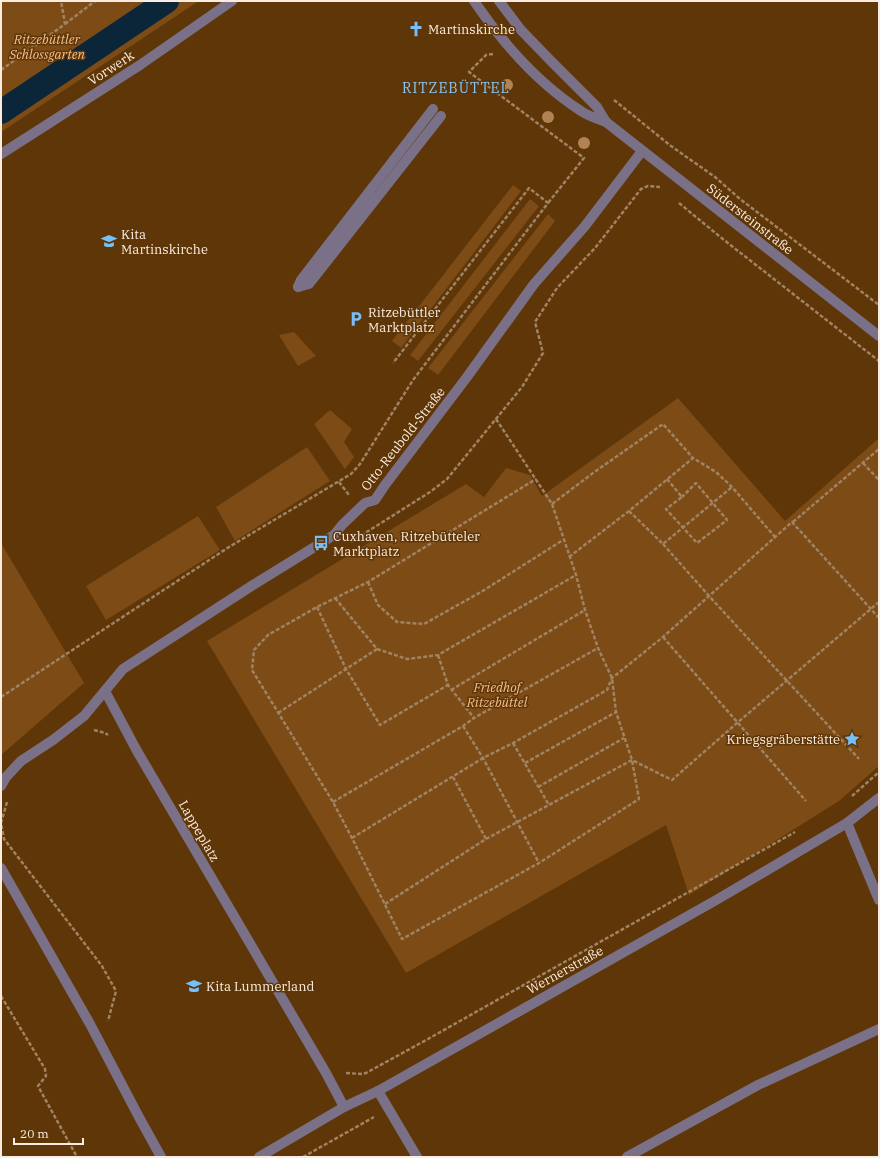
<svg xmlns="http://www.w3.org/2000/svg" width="880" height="1158" font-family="'IBM Plex Serif',serif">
  <rect width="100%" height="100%" fill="#5e3607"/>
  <g fill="#7d4b15">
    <polygon points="1,1 199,1 1,132"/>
    <polygon points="513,185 521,191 401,348 392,341"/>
    <polygon points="530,199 539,206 418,361 410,355"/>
    <polygon points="548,214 555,221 438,375 428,368"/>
    <polygon points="294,332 316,356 298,366 279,335"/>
    <polygon points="678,398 785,521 879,438 879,766 839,801 689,895 666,825 406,973 207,641 466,484 484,497 506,468 530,475 542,496"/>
    <polygon points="330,410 352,429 344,442 354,457 345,469 314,424"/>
    <polygon points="307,447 330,481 235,541 216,507"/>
    <polygon points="198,516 220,550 106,620 86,586"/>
    <polygon points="1,543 84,683 1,755"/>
  </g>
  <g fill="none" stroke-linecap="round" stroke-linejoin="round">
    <polyline stroke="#0b2639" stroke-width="24" points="1,112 167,1"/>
    <g stroke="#a08362" stroke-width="2.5" stroke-dasharray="4 2" stroke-linecap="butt">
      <polyline points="65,24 95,1"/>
      <polyline points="493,54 486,55 469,72 584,158 548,203"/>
      <polyline points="1,70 65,24 61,1"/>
      <polyline points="614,100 671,146 715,177 740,199 879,305"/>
      <polyline points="679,203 724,240 879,361"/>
      <polyline points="496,419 552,504 576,575 585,610 598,648 612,678 616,712 632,760 639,799 539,863 402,939 352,838 333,802 252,670 254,650 268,635 317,607 368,582 536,479"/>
      <polyline points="863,463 879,480"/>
      <polyline points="667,479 682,497 666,509 697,543 727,520 696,483 682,497"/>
      <polyline points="339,482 349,495"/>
      <polyline points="552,504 593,473 663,424 693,458"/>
      <polyline points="629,511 663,544 732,487"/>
      <polyline points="793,522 879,449"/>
      <polyline points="351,542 430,492 447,479 522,387 543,353 535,322 557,288 595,248 641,189 648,186 660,187"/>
      <polyline points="663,544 709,596 859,759"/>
      <polyline points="569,557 629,511 693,458 716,472 732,487 775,537"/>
      <polyline points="368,582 378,605 397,622 424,624 481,592 563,540"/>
      <polyline points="335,598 377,649 407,659 438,655 576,575"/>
      <polyline points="317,607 346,669 380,725 448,685"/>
      <polyline points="663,637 806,801"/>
      <polyline points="438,655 448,685 474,718"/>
      <polyline points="451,690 585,610"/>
      <polyline points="1,697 229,547 351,474 360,464 413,380 548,203 529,188 393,363"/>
      <polyline points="278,713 377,649"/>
      <polyline points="463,726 483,758 539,863"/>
      <polyline points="94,730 105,733 108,735"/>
      <polyline points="513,743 549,805"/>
      <polyline points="525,763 616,712"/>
      <polyline points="453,777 486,839"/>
      <polyline points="538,787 624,738"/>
      <polyline points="852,796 879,772"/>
      <polyline points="7,802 1,823 4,839 102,966 116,991 108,1021"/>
      <polyline points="333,802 463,726 474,718 598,648"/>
      <polyline points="352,838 483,758 513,743 607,690 612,678 663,637 792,522 879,618"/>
      <polyline points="385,904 486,839 632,760 672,780 737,723 879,602"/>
      <polyline points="1,996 45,1069 46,1076 38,1086 77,1157"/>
      <polyline points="346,1073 362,1074 366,1073 428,1039 795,832"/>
      <polyline points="303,1157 374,1117"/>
    </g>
    <g stroke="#7a7188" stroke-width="10">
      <path d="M474 1C502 42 539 84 581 111 588 116 598 119 606 122L879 336"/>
      <polyline points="499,1 521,30 550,60 597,107 606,122"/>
      <polyline points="1,154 140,65 232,1"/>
      <polyline points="298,287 309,284 441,116"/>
      <polyline points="298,287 301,280 433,109"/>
      <polyline points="105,691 137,751 326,1073 344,1107"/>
      <polyline points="1,786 6,777 21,761 53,740 84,716 123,669 253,585 334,535 342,525 365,503 375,500 385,485 467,377 534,284 585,226 642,151"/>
      <polyline points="847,823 879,900"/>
      <polyline points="1,868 90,1024 140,1119 161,1157"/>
      <polyline points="378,1091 417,1157"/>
      <polyline points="259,1157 344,1107 378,1091 718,899 847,823 879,798"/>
      <polyline points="627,1157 758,1085 879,1029"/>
    </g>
  </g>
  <g fill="#b28252">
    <circle cx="507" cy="85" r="6"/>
    <circle cx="548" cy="117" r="6"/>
    <circle cx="584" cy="143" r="6"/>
  </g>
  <defs>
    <symbol id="church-bare" viewBox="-9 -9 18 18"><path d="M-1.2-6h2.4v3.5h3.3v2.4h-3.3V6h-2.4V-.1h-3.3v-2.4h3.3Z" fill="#77bff7" stroke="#5e3607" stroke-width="2.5" paint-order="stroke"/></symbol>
    <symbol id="school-bare" viewBox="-9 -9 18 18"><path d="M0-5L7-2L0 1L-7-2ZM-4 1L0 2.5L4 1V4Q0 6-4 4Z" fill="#77bff7" stroke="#5e3607" stroke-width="2.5" paint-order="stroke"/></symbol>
    <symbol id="parking-bare" viewBox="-9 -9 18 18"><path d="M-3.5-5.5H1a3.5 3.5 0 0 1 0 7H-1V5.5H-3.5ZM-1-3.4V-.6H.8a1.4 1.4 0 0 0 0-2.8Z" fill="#77bff7" stroke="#5e3607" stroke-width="2.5" paint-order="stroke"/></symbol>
    <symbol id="bus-bare" viewBox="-9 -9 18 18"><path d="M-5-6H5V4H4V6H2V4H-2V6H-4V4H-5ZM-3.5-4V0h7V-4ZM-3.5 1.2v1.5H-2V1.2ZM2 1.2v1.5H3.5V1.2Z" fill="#77bff7" stroke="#5e3607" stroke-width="2.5" paint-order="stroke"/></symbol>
    <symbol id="sight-bare" viewBox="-9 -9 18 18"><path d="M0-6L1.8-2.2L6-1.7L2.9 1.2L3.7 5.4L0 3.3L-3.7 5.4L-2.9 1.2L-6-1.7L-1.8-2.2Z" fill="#77bff7" stroke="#5e3607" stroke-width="2.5" paint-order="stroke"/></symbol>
  </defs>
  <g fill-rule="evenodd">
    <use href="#church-bare" x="405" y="18" width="22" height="22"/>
    <use href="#school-bare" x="98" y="230" width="22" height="22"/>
    <use href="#parking-bare" x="345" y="308" width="22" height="22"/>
    <use href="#bus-bare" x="310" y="532" width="22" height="22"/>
    <use href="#sight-bare" x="841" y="728" width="22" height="22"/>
    <use href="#school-bare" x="183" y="975" width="22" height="22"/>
  </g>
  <g text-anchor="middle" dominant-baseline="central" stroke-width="3" stroke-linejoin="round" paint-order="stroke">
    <g font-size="13" fill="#fbecdf" stroke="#5e3607" text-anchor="start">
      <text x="428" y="29">Martinskirche</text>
      <text x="121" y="234">Kita<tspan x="121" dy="15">Martinskirche</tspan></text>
      <text x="368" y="312">Ritzebüttler<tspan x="368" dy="15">Marktplatz</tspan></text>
      <text x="333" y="536">Cuxhaven, Ritzebütteler<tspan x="333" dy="15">Marktplatz</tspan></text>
      <text x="840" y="739" text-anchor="end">Kriegsgräberstätte</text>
      <text x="206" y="986">Kita Lummerland</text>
    </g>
    <g font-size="13" font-style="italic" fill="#f7c08f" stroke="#5e3607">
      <text x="47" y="39">Ritzebüttler<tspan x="47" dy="15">Schlossgarten</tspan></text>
      <text x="497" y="687">Friedhof<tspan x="497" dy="15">Ritzebüttel</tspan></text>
    </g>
    <g font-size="13" fill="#fbecdf" stroke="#5e3607">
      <text transform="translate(111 68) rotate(-33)">Vorwerk</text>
      <text transform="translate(750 219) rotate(38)">Südersteinstraße</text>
      <text transform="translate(403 439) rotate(-52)">Otto-Reubold-Straße</text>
      <text transform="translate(199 831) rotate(60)">Lappeplatz</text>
      <text transform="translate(565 970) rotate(-29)">Wernerstraße</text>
    </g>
    <g font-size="14" letter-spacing="1" fill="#85c7fb" stroke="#5e3607">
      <text x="456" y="88">RITZEBÜTTEL</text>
    </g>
  </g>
  <rect width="880" height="1158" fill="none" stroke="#fbecdf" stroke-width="4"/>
  <path d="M14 1138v6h69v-6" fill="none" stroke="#fbecdf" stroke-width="2"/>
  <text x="20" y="1138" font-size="12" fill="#fbecdf" stroke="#5e3607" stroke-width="3" paint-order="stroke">20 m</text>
</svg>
